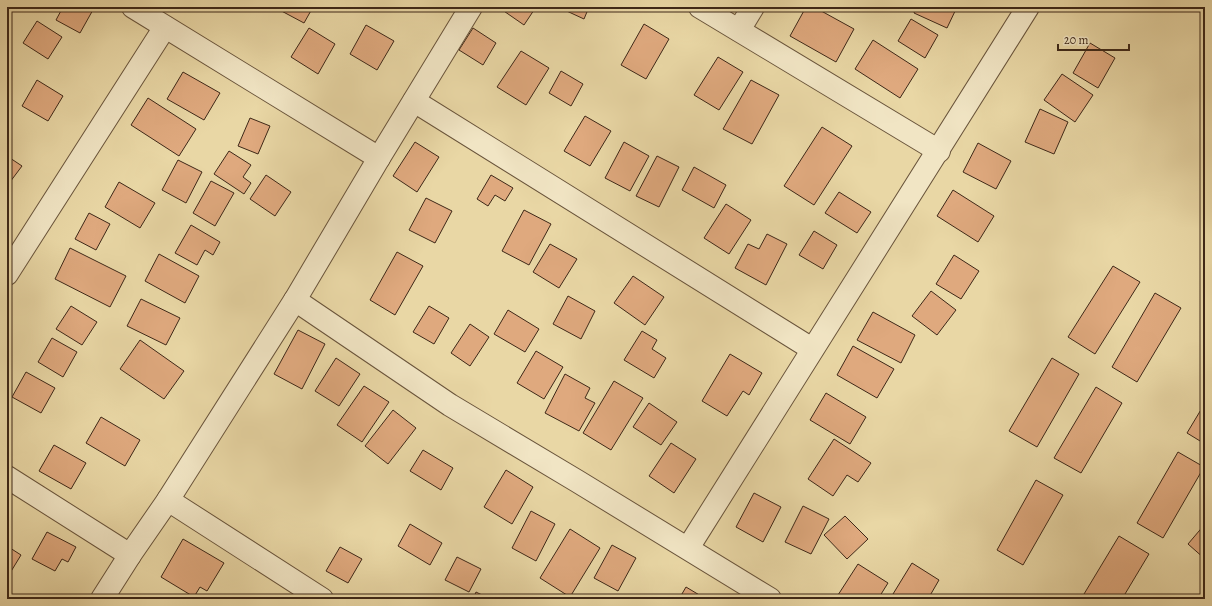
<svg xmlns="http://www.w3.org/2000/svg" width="1212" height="606" font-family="Alegreya,serif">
  <rect width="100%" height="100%" fill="#e9d7a5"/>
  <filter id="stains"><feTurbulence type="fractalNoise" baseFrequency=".005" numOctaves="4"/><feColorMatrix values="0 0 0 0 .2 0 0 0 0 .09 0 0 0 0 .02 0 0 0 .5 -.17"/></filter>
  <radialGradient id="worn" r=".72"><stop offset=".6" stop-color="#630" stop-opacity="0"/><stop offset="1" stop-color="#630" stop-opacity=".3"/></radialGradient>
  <g fill="#dfa97e" stroke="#3e2818">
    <polygon points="63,7 94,8 80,33 56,20"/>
    <polygon points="274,7 313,7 304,23"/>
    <polygon points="498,7 536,7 524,25"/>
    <polygon points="558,7 589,7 584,19"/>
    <polygon points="806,7 814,7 854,29 836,62 790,36"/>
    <polygon points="916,7 957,7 947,28 914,13"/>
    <polygon points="911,19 938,35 925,58 898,41"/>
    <polygon points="37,21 62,37 48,59 23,43"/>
    <polygon points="644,24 669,39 646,79 621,65"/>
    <polygon points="366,25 394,41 377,70 350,54"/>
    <polygon points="309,28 335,44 318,74 291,57"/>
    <polygon points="473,28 496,43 483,65 459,50"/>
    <polygon points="873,40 918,69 900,98 855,69"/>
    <polygon points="1090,43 1115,58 1098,88 1073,73"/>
    <polygon points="521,51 549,68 526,105 497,87"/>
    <polygon points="718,57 743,72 719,110 694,95"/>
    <polygon points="561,71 583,84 571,106 549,93"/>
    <polygon points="183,72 220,93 204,120 167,99"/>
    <polygon points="1062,74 1093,95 1075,122 1044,100"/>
    <polygon points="37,80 63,96 48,121 22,106"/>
    <polygon points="751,80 779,95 752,144 723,129"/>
    <polygon points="148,98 196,129 179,156 131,125"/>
    <polygon points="1040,109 1068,122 1054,154 1025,142"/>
    <polygon points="585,116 611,131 590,166 564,151"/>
    <polygon points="250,118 270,126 258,154 238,146"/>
    <polygon points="822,127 852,146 814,205 784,186"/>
    <polygon points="415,142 439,157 417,192 393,176"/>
    <polygon points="624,142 649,156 630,191 605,178"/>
    <polygon points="978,143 1011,161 996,189 963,172"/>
    <polygon points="229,151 251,165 243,177 251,183 244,194 214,174"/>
    <polygon points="7,156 22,166 7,186"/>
    <polygon points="657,156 679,167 659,207 636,196"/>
    <polygon points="178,160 202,172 186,203 162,190"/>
    <polygon points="694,167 726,185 714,208 682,190"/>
    <polygon points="266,175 291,192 275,216 250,199"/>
    <polygon points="491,175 513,188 505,201 495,195 488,206 477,199"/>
    <polygon points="211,181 234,193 215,226 193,213"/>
    <polygon points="119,182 155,203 140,228 105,207"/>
    <polygon points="953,190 994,216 978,242 937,216"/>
    <polygon points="839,192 871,212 857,233 825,213"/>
    <polygon points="426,198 452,211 435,243 409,230"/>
    <polygon points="726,204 751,220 729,254 704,238"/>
    <polygon points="524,210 551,224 529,265 502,251"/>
    <polygon points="89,213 110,224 96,250 75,239"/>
    <polygon points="191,225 220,242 213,255 205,250 197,265 175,253"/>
    <polygon points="814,231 837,245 823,269 799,255"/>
    <polygon points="767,234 787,244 766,285 735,268 748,244 759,249"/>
    <polygon points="550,244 577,259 559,288 533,272"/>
    <polygon points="70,248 126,276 110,307 55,279"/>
    <polygon points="397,252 423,266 395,315 370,300"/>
    <polygon points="159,254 199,276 185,303 145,281"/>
    <polygon points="954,255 979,271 961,299 936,284"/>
    <polygon points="1113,266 1140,282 1095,354 1068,337"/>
    <polygon points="633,276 664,297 645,325 614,303"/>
    <polygon points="931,291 956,310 937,335 912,316"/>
    <polygon points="1155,293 1181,308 1137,382 1112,367"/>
    <polygon points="568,296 595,311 581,339 553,324"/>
    <polygon points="141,299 180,318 166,345 127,326"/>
    <polygon points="71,306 97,322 82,345 56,329"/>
    <polygon points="429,306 449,318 434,344 413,332"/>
    <polygon points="508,310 539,329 525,352 494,334"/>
    <polygon points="873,312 915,335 901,363 857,340"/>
    <polygon points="470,324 489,337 470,366 451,353"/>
    <polygon points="298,330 325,344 302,389 274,374"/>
    <polygon points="642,331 657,340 652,349 666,358 654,378 624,360"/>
    <polygon points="52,338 77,352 63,377 38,362"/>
    <polygon points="140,340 184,371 164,399 120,369"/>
    <polygon points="853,346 894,369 877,398 837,375"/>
    <polygon points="536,351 563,367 544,399 517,383"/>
    <polygon points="730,354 762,373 749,395 743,391 727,416 702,401"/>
    <polygon points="336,358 360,374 339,406 315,391"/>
    <polygon points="1052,358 1079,374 1037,447 1009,431"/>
    <polygon points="26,372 55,388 41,413 12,397"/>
    <polygon points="565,374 590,388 585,398 595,403 579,431 545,413"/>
    <polygon points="614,381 643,398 611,450 583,433"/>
    <polygon points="364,386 389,402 362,442 337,425"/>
    <polygon points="1096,387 1122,403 1081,473 1054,458"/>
    <polygon points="826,393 866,417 850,444 810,420"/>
    <polygon points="649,403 677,422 661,445 633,427"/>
    <polygon points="1205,403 1205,444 1187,433"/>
    <polygon points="393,410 416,428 388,464 365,446"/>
    <polygon points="101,417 140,440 125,466 86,443"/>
    <polygon points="834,439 871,463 858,482 847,475 833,496 808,479"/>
    <polygon points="671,443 696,459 674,493 649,476"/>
    <polygon points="54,445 86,463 71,489 39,471"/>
    <polygon points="423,450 453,468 441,490 410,471"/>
    <polygon points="1178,452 1204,467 1163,538 1137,523"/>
    <polygon points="506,470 533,487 512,524 484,507"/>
    <polygon points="1036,480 1063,495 1023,565 997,550"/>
    <polygon points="754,493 781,507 763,542 736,527"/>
    <polygon points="803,506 829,519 811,554 785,542"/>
    <polygon points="531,511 555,524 536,561 512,548"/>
    <polygon points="845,516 868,539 847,559 824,535"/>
    <polygon points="410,524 442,543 430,565 398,546"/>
    <polygon points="1205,524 1205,559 1188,544"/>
    <polygon points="570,529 600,548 570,597 540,578"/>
    <polygon points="47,532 76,547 68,562 62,559 55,571 32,559"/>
    <polygon points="1119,536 1149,554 1122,599 1081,599"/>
    <polygon points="183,539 224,563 207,591 200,587 194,597 161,577"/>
    <polygon points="612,545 636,558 618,591 594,578"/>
    <polygon points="7,546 21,555 7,578"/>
    <polygon points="340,547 362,559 348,583 326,571"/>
    <polygon points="457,557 481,569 469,592 445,580"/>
    <polygon points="912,563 939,580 928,599 901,599 893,594"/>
    <polygon points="858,564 888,583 878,599 845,599 838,595"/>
    <polygon points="686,587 706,599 679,599"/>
    <polygon points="476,592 490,599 473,599"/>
  </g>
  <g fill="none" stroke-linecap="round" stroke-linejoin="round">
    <defs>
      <g id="minor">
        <polyline points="133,7 379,158"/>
        <polyline points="700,7 939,151"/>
        <polyline points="739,30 753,7"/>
        <polyline points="414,101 812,349"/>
        <polyline points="7,274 165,27"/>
        <polyline points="295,300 450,405 577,481 770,599"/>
        <polyline points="7,477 130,555"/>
        <polyline points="168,500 322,599"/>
        <polyline points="688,548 1028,7"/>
        <polyline points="102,599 130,555 168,500 295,300 379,158 471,7"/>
      </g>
    </defs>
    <use href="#minor" stroke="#69543b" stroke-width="24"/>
    <use href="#minor" stroke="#f1e5c4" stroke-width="22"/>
  </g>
  <rect width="1212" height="606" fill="none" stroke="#e9d7a5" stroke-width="24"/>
  <rect x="8" y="8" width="1196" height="590" fill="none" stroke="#3e2818" stroke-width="2"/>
  <rect x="12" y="12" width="1188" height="582" fill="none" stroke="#3e2818"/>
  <path d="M1058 44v6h71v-6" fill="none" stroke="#3e2818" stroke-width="2"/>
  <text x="1064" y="44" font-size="12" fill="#3e2818" stroke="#f1e5c4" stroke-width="3" paint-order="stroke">20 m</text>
  <rect width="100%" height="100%" filter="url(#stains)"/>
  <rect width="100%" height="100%" fill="url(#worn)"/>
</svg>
